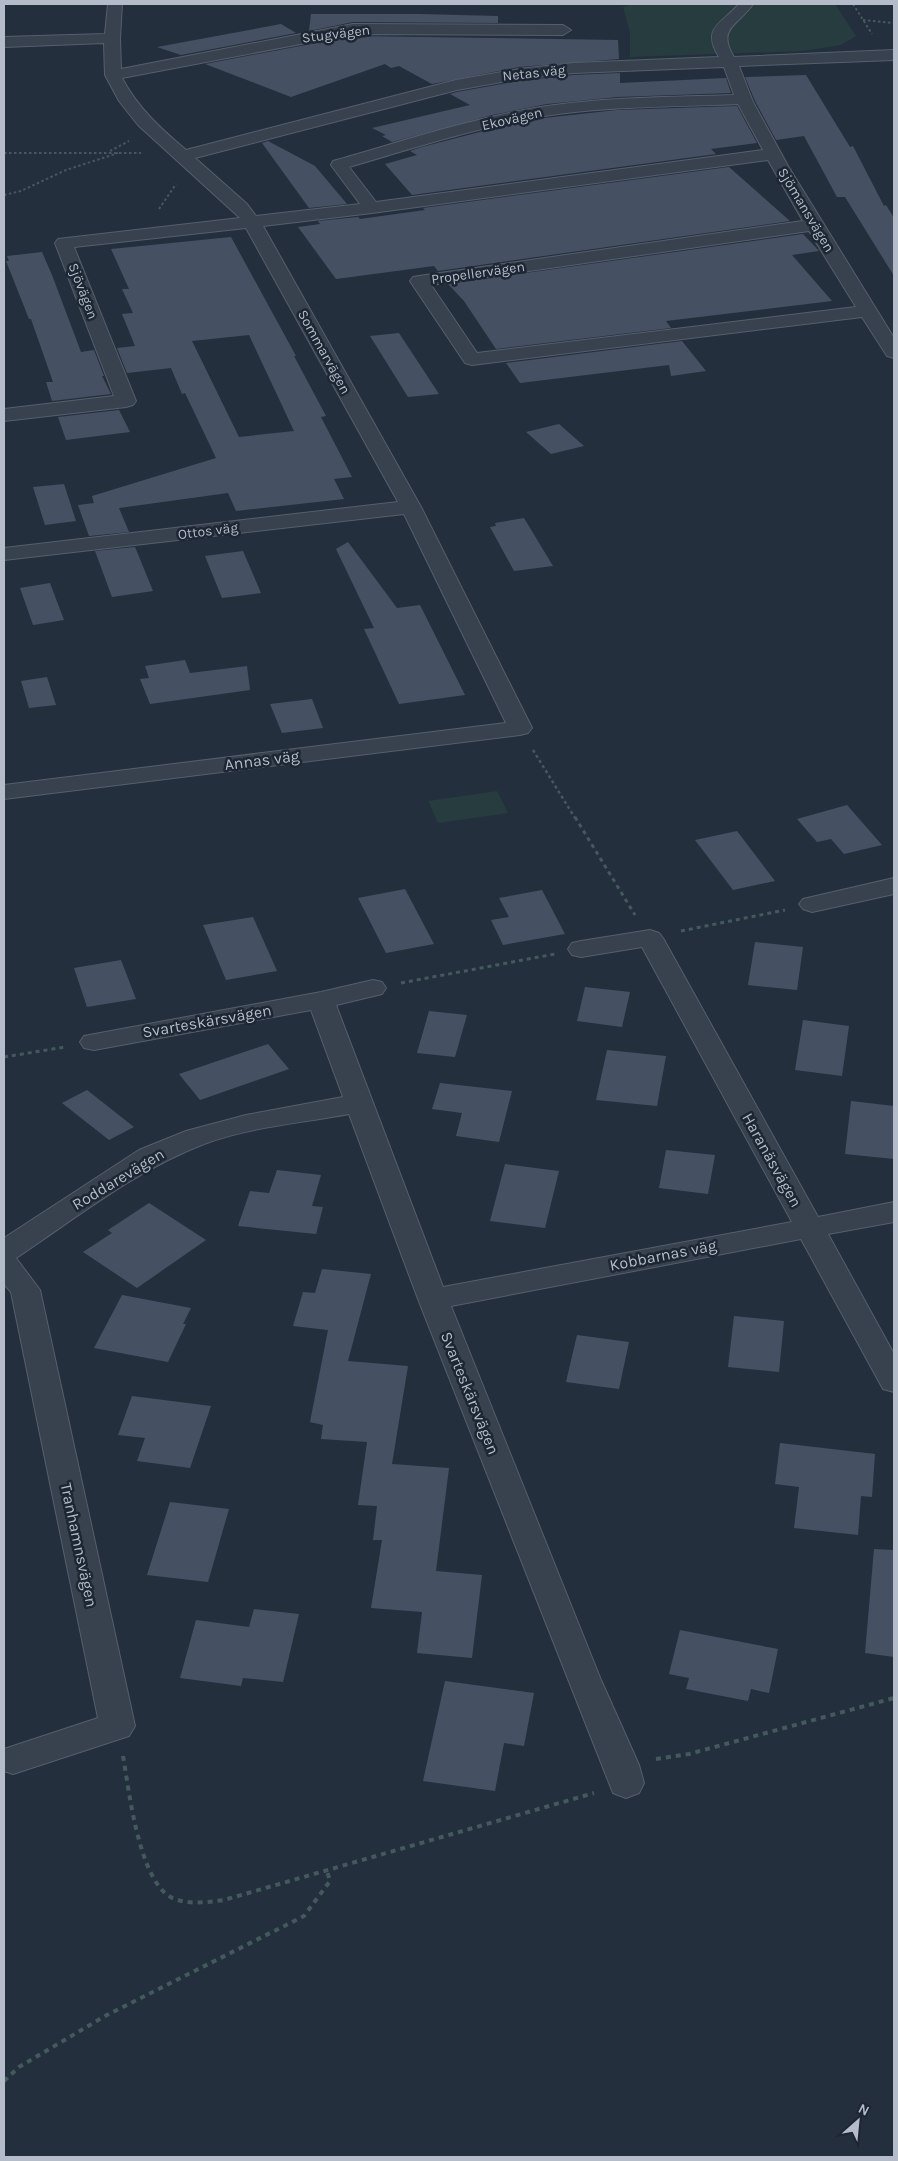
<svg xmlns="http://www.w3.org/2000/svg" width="898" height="2161" font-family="Karla,sans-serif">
  <rect width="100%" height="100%" fill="#242f3e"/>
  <g fill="#263c3f">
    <polygon points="633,4 835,4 856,36 841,45 803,51 630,57 630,32 623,7"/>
    <polygon points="497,791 508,813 438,823 428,801"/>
  </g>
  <g fill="#455162" fill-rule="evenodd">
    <polygon points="311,14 419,14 498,16 498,23 353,22 309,31"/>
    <polygon points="281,24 296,33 181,55 157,47"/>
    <polygon points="353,36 618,40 619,59 519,67 432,84 399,66 391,68 385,64 291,97 205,64"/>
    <polygon points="620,73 620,83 726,78 731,93 617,97 547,104 492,115 392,142 382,136 386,135 372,128 470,105 450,94 457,92 519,81 573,75"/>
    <polygon points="806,75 850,147 853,146 884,206 886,205 894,218 894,276 845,197 837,197 804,136 776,140 755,101 745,77"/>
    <polygon points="737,106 757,143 711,149 716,154 412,195 385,164 417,155 410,151 422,147 495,128 544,118 617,110"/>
    <polygon points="268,141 315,166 347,204 309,208 262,143"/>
    <polygon points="729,167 790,221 438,271 434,266 336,279 298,227 320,224 318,221 358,217 360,219 425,210 423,208"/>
    <polygon points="803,234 819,251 792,255 832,301 666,321 671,328 496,349 464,301 448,284"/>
    <path d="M231 237 296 356H294L326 416 321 417 352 477 334 479 344 499 236 511 228 493 119 508 129 532 89 536 78 505 94 503 92 496 216 458 185 393 182 394 171 368 127 373 117 348 135 346 122 314 133 313 122 289H129L111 249ZM249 335 294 431 239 437 192 341Z"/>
    <polygon points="42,252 52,275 81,352 94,350 104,376 102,376 111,394 52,401 46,382 53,382 31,319 29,319 6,261 9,261 7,256"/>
    <polygon points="399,333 439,394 408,397 370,336"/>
    <polygon points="682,341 706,371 671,376 669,365 520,383 506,363"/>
    <polygon points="119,410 130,432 66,440 58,417"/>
    <polygon points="559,424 584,446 551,454 526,432"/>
    <polygon points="64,484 76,521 45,525 33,487"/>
    <polygon points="524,518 553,566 514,571 490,527 496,526 495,523"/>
    <polygon points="348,542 397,608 420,605 465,695 399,704 364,629 374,628 336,549"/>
    <polygon points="135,547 153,591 112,597 95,551"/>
    <polygon points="243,551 261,593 222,598 205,556"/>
    <polygon points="50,583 64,620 33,625 20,588"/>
    <polygon points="185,660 190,673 247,666 250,690 150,704 140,679 149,678 145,666"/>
    <polygon points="47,677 56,705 29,708 21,681"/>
    <polygon points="312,699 323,728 282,733 270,704"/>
    <polygon points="847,805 882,845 844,854 831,839 817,842 797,819"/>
    <polygon points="737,831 775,881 733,890 695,840"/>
    <polygon points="405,889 434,944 386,953 358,898"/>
    <polygon points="542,890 565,934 503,945 491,920 509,917 499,898"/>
    <polygon points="253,917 277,971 226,980 203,925"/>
    <polygon points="755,942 803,947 797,990 748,985"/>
    <polygon points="121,960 136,999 87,1007 74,968"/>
    <polygon points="585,987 630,992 622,1027 577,1021"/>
    <polygon points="429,1011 467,1015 455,1057 417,1053"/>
    <polygon points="803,1020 849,1026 842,1076 795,1070"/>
    <polygon points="268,1044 289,1069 200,1100 179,1074"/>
    <polygon points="607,1050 666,1056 657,1106 596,1100"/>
    <polygon points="440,1083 512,1091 499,1142 456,1136 462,1113 432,1109"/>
    <polygon points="87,1090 134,1127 109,1140 62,1103"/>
    <polygon points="851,1101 894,1106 894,1159 845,1154"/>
    <polygon points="666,1150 715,1155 708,1194 659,1188"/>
    <polygon points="505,1164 559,1171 545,1228 490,1221"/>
    <polygon points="277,1170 321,1175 312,1206 323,1207 316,1234 238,1226 250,1191 269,1193"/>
    <polygon points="149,1203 206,1240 137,1288 83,1252 112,1233 108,1230"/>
    <polygon points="322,1269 371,1274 348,1361 408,1366 392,1464 449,1468 436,1571 482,1575 472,1658 417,1653 422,1612 371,1608 382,1540 373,1540 377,1506 358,1505 367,1442 321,1439 323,1425 310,1422 328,1330 293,1326 303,1292 315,1293"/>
    <polygon points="122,1295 191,1308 183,1324 186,1324 168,1362 94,1348"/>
    <polygon points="734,1316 784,1321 779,1372 728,1367"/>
    <polygon points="577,1335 629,1342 619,1389 566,1382"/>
    <polygon points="132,1396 211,1406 190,1468 137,1461 145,1438 118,1435"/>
    <polygon points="780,1443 875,1454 872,1497 861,1496 858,1535 794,1528 799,1487 775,1484"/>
    <polygon points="170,1502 229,1509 208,1582 147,1575"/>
    <polygon points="874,1549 894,1550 894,1657 865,1653"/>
    <polygon points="254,1609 299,1614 283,1682 243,1678 241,1686 180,1678 196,1620 249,1627"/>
    <polygon points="680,1630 778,1649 769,1693 751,1689 748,1701 686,1689 689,1678 669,1674"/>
    <polygon points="445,1681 534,1693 524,1746 504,1743 495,1791 423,1781"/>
  </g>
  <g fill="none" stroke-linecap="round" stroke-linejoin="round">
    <defs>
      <g id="street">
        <path d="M108 4H122L120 38 121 69 353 24 563 25 571 30 563 35 353 34 122 78C138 108 160 128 186 150L456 80 519 69 573 63 719 57C701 28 721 24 739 4H753C739 25 716 28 734 57L894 50V60L739 66 753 102 788 166 894 338V358L887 356 862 317 472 365 465 363 410 281 413 277 419 276 803 221 768 160 372 213 263 226 421 507 532 728 528 733 520 735 4 799V785L506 723 404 514 4 560V548L398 502 246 228 74 247 136 401 133 405 126 407 4 421V409L114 396 55 243 58 239 240 218 138 125 119 101 105 75 104 43 4 47V37L105 34ZM724 67 734 95C672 97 609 97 547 106 474 117 404 141 333 161L331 165 360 204 256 216 247 204 195 158 457 90 519 79 573 73ZM738 104 763 150 376 202 349 167C414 148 478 127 544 116 608 106 674 107 738 104ZM809 231 856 307 477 353 431 285Z"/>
        <polygon points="894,878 894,894 812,912 803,909 799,904 803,899"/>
        <path d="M650 930 659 933 663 938 818 1217 894 1202V1222L828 1234 894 1354V1392L883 1389 801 1239 451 1306 601 1680 639 1765 644 1783 639 1793 626 1798 613 1793 418 1299 349 1114C302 1123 249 1127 204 1144 136 1170 76 1218 16 1258L40 1290 135 1726 129 1736 13 1774 4 1771V1749L98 1718 11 1292 4 1284V1238L139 1150 186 1131 246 1115 343 1097 311 1010 94 1050 84 1048 80 1042 84 1036 321 992 373 980 382 982 386 988 382 994 336 1005 443 1287 792 1222 642 947 581 957 572 955 568 949 572 943 581 941Z"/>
      </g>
    </defs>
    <use href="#street" stroke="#565f6c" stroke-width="2"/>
    <g stroke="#44595c" stroke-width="2" stroke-dasharray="2.5 2.5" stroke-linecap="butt">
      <polyline points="853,4 872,34"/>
      <polyline points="863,20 894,23"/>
      <polyline points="110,151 129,141"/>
      <polyline points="4,153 141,153"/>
      <polyline points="4,195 21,191 66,170 118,153"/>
      <polyline points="159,209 176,184"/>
    </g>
    <polyline stroke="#44595c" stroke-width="2.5" stroke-dasharray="3 3" stroke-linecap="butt" points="533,750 575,818"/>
    <g stroke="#44595c" stroke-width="3" stroke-dasharray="4 4" stroke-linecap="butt">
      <polyline points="575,817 635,915"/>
      <polyline points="681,931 785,910"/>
      <polyline points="401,983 555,954"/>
      <polyline points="4,1057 65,1047"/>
    </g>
    <g stroke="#44595c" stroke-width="4" stroke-dasharray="5 5" stroke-linecap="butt">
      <path d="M123 1756C129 1789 139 1887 175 1899 191 1905 208 1902 224 1900L594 1793"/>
      <polyline points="656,1759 689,1754 894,1698"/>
      <polyline points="4,2081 19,2067 105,2016 304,1916 330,1881 327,1871"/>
    </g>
    <use href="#street" fill="#38414e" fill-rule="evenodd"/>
  </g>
  <g text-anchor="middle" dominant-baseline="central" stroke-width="5" stroke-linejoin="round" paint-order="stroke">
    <g font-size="14" fill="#b4bcc9" stroke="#1d2633">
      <text transform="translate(336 34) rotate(-7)">Stugvägen</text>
      <text transform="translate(534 73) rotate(-6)">Netas väg</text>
      <text transform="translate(512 119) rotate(-13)">Ekovägen</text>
      <text transform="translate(806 210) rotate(59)">Sjömansvägen</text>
      <text transform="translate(478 273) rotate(-8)">Propellervägen</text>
      <text transform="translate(83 291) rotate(69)">Sjövägen</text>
      <text transform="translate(324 352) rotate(61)">Sommarvägen</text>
      <text transform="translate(208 531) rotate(-7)">Ottos väg</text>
    </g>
    <g font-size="16" fill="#b4bcc9" stroke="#1d2633">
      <text transform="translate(262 760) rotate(-7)">Annas väg</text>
      <text transform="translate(207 1021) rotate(-10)">Svarteskärsvägen</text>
      <text transform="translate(772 1160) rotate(61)">Haranäsvägen</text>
      <text transform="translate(118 1179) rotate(-31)">Roddarevägen</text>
      <text transform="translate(663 1255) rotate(-11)">Kobbarnas väg</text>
      <text transform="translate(470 1393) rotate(68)">Svarteskärsvägen</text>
      <text transform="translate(79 1545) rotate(78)">Tranhamnsvägen</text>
    </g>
  </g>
  <rect width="898" height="2161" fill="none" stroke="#b4bcc9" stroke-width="10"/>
  <g transform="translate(858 2121) rotate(27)" stroke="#1d2633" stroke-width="4" paint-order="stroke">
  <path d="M0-4L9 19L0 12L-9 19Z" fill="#b4bcc9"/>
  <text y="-8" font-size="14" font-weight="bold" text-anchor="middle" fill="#b4bcc9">N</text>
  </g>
</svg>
